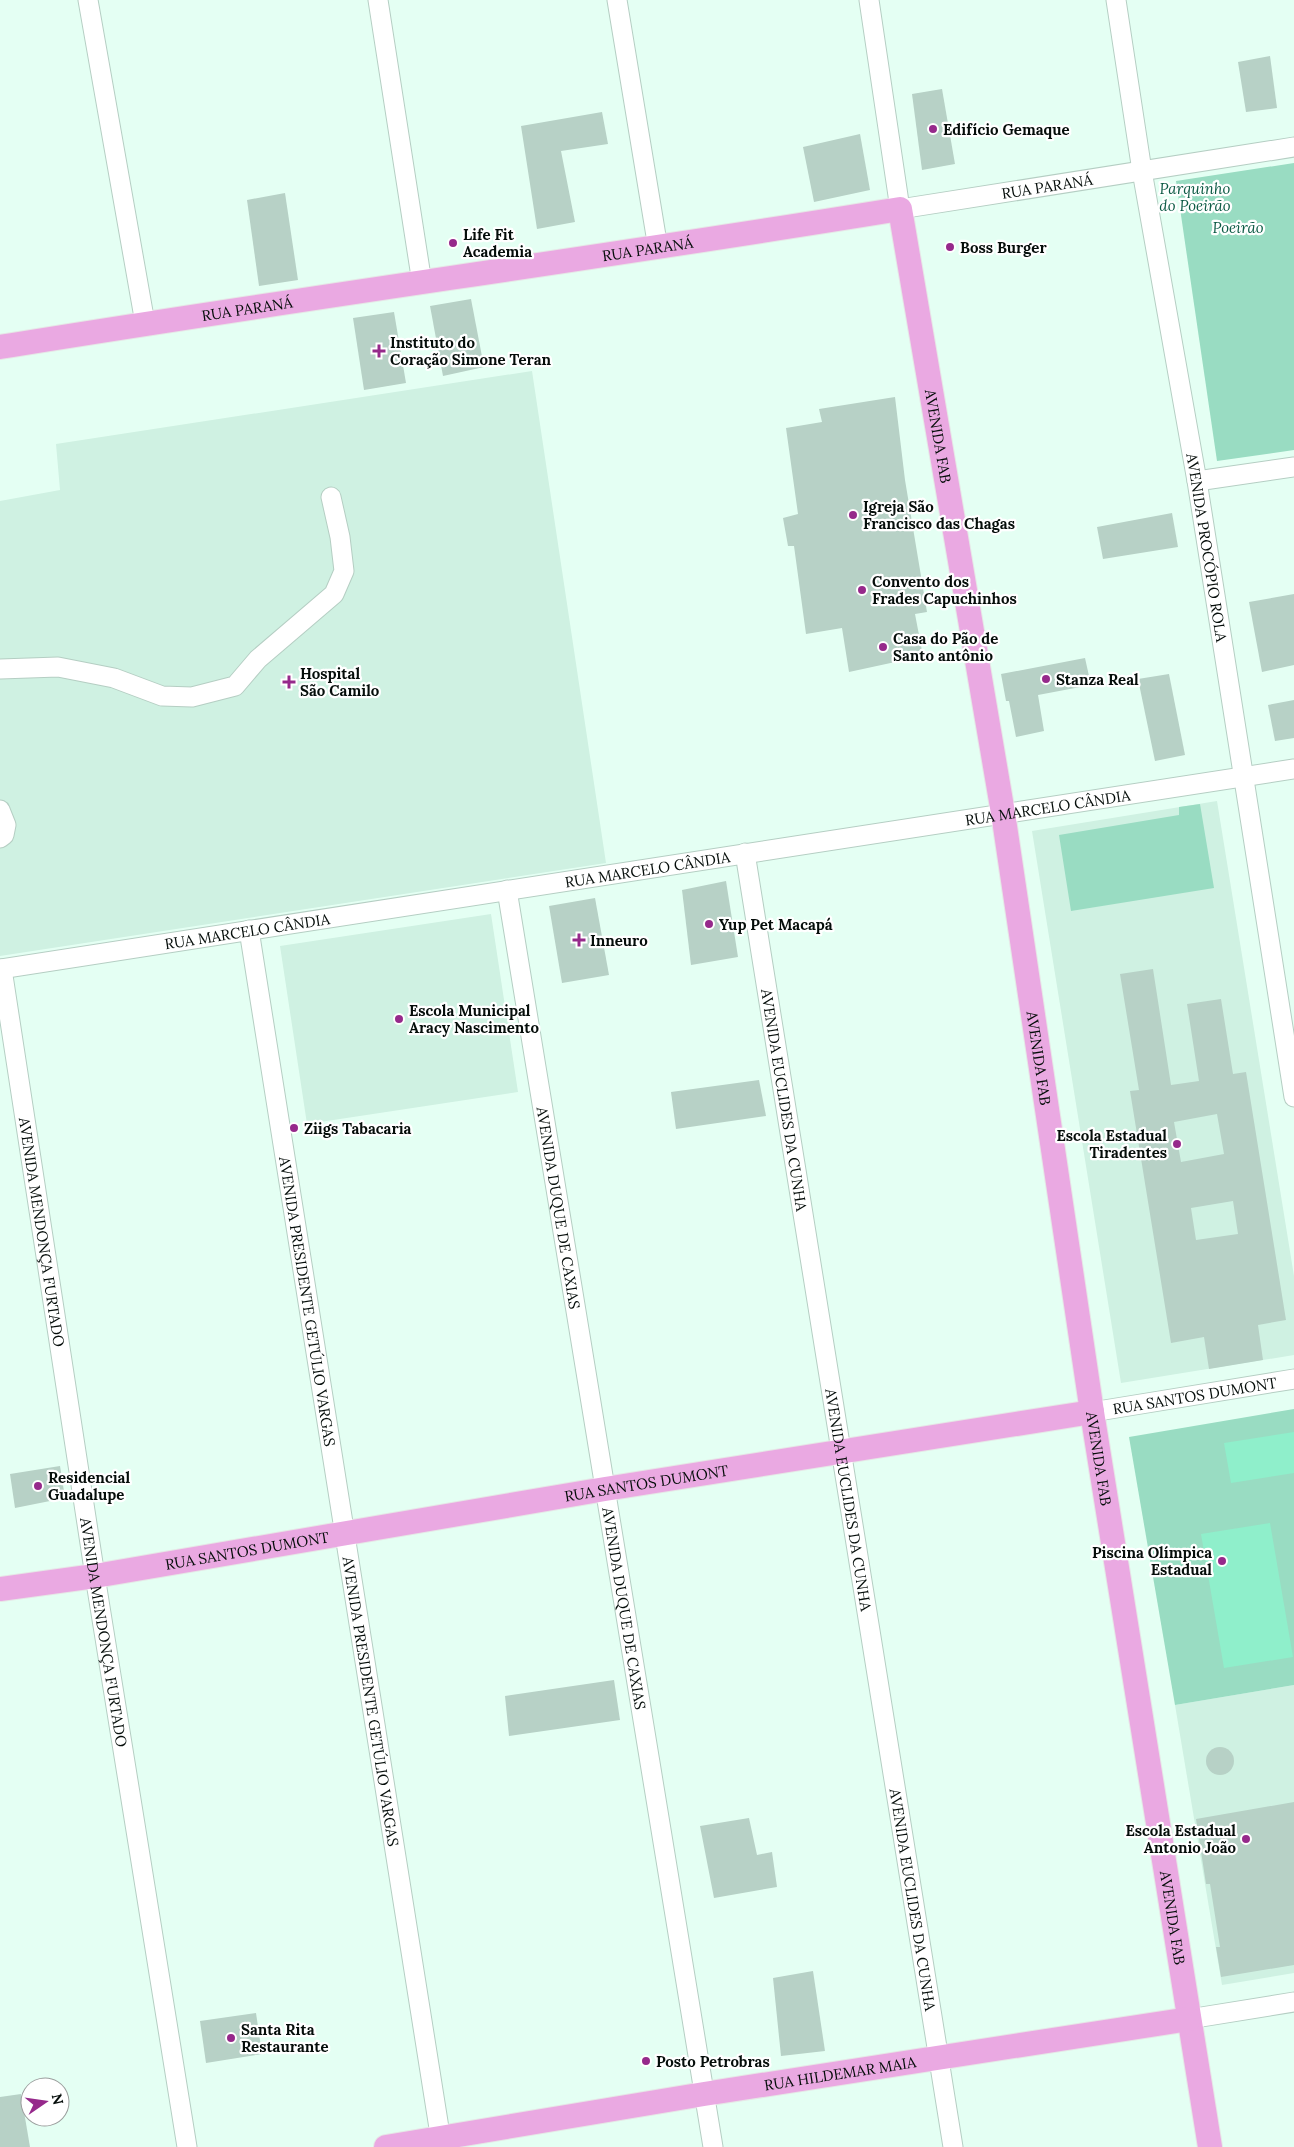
<svg xmlns="http://www.w3.org/2000/svg" width="1294" height="2147" font-family="Lora,serif">
  <rect width="100%" height="100%" fill="#e4fff3"/>
  <g fill="#cff1e2">
    <polygon points="532,371 606,863 0,956 0,501 60,490 56,444"/>
    <polygon points="1217,801 1294,1276 1294,1355 1121,1383 1032,831"/>
    <polygon points="491,914 518,1092 307,1124 280,946"/>
    <polygon points="1294,1685 1294,1973 1222,1985 1175,1705"/>
  </g>
  <g fill="#99dcc2">
    <polygon points="1294,163 1294,450 1217,461 1176,181"/>
    <polygon points="1200,804 1214,888 1071,911 1059,835 1179,815 1179,807"/>
    <polygon points="1294,1409 1294,1685 1175,1705 1129,1437"/>
  </g>
  <g fill="#8fefcb">
    <polygon points="1294,1432 1294,1473 1231,1483 1224,1443"/>
    <polygon points="1270,1523 1293,1657 1224,1668 1201,1534"/>
  </g>
  <g fill="#b7d1c6" fill-rule="evenodd">
    <polygon points="1270,56 1277,108 1246,112 1238,62"/>
    <polygon points="942,89 955,164 922,170 912,94"/>
    <polygon points="602,112 608,144 561,151 575,222 537,229 521,126"/>
    <polygon points="860,134 870,190 814,202 803,147"/>
    <polygon points="285,193 298,280 259,286 247,200"/>
    <polygon points="471,299 484,367 443,376 430,306"/>
    <polygon points="394,312 406,383 364,390 353,318"/>
    <polygon points="895,397 905,480 927,612 915,614 923,656 849,672 842,628 806,634 794,546 788,546 783,518 798,514 786,428 822,422 819,409"/>
    <polygon points="1172,513 1178,547 1103,559 1097,527"/>
    <polygon points="1294,594 1294,665 1262,672 1249,602"/>
    <polygon points="1085,658 1091,685 1038,695 1044,731 1016,737 1009,701 1006,701 1001,674"/>
    <polygon points="1169,674 1185,755 1155,761 1138,679"/>
    <polygon points="1294,700 1294,738 1275,741 1268,705"/>
    <polygon points="726,881 738,957 691,965 682,890"/>
    <polygon points="595,898 609,975 562,983 549,906"/>
    <path d="M1153 969 1171 1085 1199 1081 1187 1004 1221 999 1233 1074 1246 1072 1286 1320 1258 1325 1263 1360 1209 1369 1204 1337 1171 1343 1130 1091 1139 1090 1120 974ZM1217 1114 1224 1154 1181 1162 1174 1122ZM1233 1201 1238 1234 1196 1240 1191 1208Z"/>
    <polygon points="759,1080 766,1116 676,1129 671,1092"/>
    <polygon points="60,1466 65,1498 15,1508 10,1474"/>
    <polygon points="614,1680 620,1720 509,1736 505,1696"/>
    <circle cx="1220" cy="1761" r="14"/>
    <polygon points="1294,1802 1294,1965 1221,1977 1216,1947 1220,1947 1210,1884 1206,1884 1196,1819"/>
    <polygon points="749,1818 757,1855 772,1852 777,1887 714,1898 700,1826"/>
    <polygon points="813,1971 825,2051 781,2056 773,1978"/>
    <polygon points="256,2013 262,2054 206,2063 200,2021"/>
    <polygon points="21,2094 30,2147 0,2147 0,2097"/>
  </g>
  <g fill="none" stroke-linecap="round" stroke-linejoin="round">
    <defs>
      <g id="minor">
        <polyline points="88,0 145,323"/>
        <polyline points="378,0 422,283"/>
        <polyline points="617,0 658,248"/>
        <path id="s1" d="M869 0 900 209 1294 147"/>
        <path id="s2" d="M1116 0 1142 171 1197 481 1294 1097"/>
        <polyline points="1197,481 1294,467"/>
        <polyline points="0,669 58,667 114,678 162,696 192,697 235,686 258,659 334,594 344,571 340,537 331,497"/>
        <polyline points="0,810 6,825 4,835 0,838"/>
        <path id="s3" d="M745 853 953 2147"/>
        <path id="s4" d="M507 890 713 2147"/>
        <path id="s5" d="M249 930 442 2147"/>
        <path id="s6" d="M0 969 1294 769"/>
        <path id="s7" d="M2 969 95 1576 187 2147"/>
        <path id="s8" d="M1092 1412 1294 1379"/>
        <polyline points="1189,2019 1294,2002"/>
      </g>
      <g id="major">
        <path id="s9" d="M0 347C300 298 600 258 900 209L1003 813 1092 1412 1210 2147"/>
        <path id="s10" d="M0 1589 95 1576 605 1489 1092 1412"/>
        <path id="s11" d="M386 2147 704 2094 1189 2019"/>
      </g>
    </defs>
    <use href="#minor" stroke="#b5cec3" stroke-width="21"/>
    <use href="#major" stroke="#e6e7e6" stroke-width="26"/>
    <use href="#minor" stroke="#fff" stroke-width="19"/>
    <use href="#major" stroke="#eaa9e2" stroke-width="24"/>
  </g>
  <g fill="#96298b" stroke="#fff" stroke-width="2">
    <circle cx="933" cy="129" r="5"/>
    <circle cx="453" cy="243" r="5"/>
    <circle cx="950" cy="247" r="5"/>
    <path d="M376.5 343.5h5v5h5v5h-5v5h-5v-5h-5v-5h5z"/>
    <circle cx="853" cy="515" r="5"/>
    <circle cx="862" cy="590" r="5"/>
    <circle cx="883" cy="647" r="5"/>
    <circle cx="1046" cy="679" r="5"/>
    <path d="M286.5 674.5h5v5h5v5h-5v5h-5v-5h-5v-5h5z"/>
    <circle cx="709" cy="924" r="5"/>
    <path d="M576.5 932.5h5v5h5v5h-5v5h-5v-5h-5v-5h5z"/>
    <circle cx="399" cy="1019" r="5"/>
    <circle cx="294" cy="1128" r="5"/>
    <circle cx="1177" cy="1144" r="5"/>
    <circle cx="38" cy="1486" r="5"/>
    <circle cx="1222" cy="1561" r="5"/>
    <circle cx="1246" cy="1839" r="5"/>
    <circle cx="231" cy="2038" r="5"/>
    <circle cx="646" cy="2061" r="5"/>
  </g>
  <g text-anchor="middle" dominant-baseline="central" stroke-width="4.5" stroke-linejoin="round" paint-order="stroke">
    <g font-size="15" font-weight="bold" fill="#050d0a" stroke="#fff" text-anchor="start">
      <text x="943" y="129">Edifício Gemaque</text>
      <text x="463" y="234">Life Fit<tspan x="463" dy="17">Academia</tspan></text>
      <text x="960" y="247">Boss Burger</text>
      <text x="390" y="342">Instituto do<tspan x="390" dy="17">Coração Simone Teran</tspan></text>
      <text x="863" y="506">Igreja São<tspan x="863" dy="17">Francisco das Chagas</tspan></text>
      <text x="872" y="581">Convento dos<tspan x="872" dy="17">Frades Capuchinhos</tspan></text>
      <text x="893" y="638">Casa do Pão de<tspan x="893" dy="17">Santo antônio</tspan></text>
      <text x="300" y="673">Hospital<tspan x="300" dy="17">São Camilo</tspan></text>
      <text x="1056" y="679">Stanza Real</text>
      <text x="719" y="924">Yup Pet Macapá</text>
      <text x="590" y="940">Inneuro</text>
      <text x="409" y="1010">Escola Municipal<tspan x="409" dy="17">Aracy Nascimento</tspan></text>
      <text x="304" y="1128">Ziigs Tabacaria</text>
      <text x="1167" y="1135" text-anchor="end">Escola Estadual<tspan x="1167" dy="17">Tiradentes</tspan></text>
      <text x="48" y="1477">Residencial<tspan x="48" dy="17">Guadalupe</tspan></text>
      <text x="1212" y="1552" text-anchor="end">Piscina Olímpica<tspan x="1212" dy="17">Estadual</tspan></text>
      <text x="1236" y="1830" text-anchor="end">Escola Estadual<tspan x="1236" dy="17">Antonio João</tspan></text>
      <text x="241" y="2029">Santa Rita<tspan x="241" dy="17">Restaurante</tspan></text>
      <text x="656" y="2061">Posto Petrobras</text>
    </g>
    <g font-size="15" fill="#050d0a" stroke="#fff">
      <text stroke="none"><textPath href="#s1" startOffset="360">RUA PARANÁ</textPath></text>
      <text stroke="none"><textPath href="#s9" startOffset="655">RUA PARANÁ</textPath></text>
      <text stroke="none"><textPath href="#s9" startOffset="250">RUA PARANÁ</textPath></text>
      <text stroke="none"><textPath href="#s9" startOffset="1141">AVENIDA FAB</textPath></text>
      <text stroke="none"><textPath href="#s2" startOffset="555">AVENIDA PROCÓPIO ROLA</textPath></text>
      <text stroke="none"><textPath href="#s6" startOffset="1060">RUA MARCELO CÂNDIA</textPath></text>
      <text stroke="none"><textPath href="#s6" startOffset="655">RUA MARCELO CÂNDIA</textPath></text>
      <text stroke="none"><textPath href="#s6" startOffset="250">RUA MARCELO CÂNDIA</textPath></text>
      <text stroke="none"><textPath href="#s9" startOffset="1771">AVENIDA FAB</textPath></text>
      <text stroke="none"><textPath href="#s3" startOffset="250">AVENIDA EUCLIDES DA CUNHA</textPath></text>
      <text stroke="none"><textPath href="#s4" startOffset="322">AVENIDA DUQUE DE CAXIAS</textPath></text>
      <text stroke="none"><textPath href="#s7" startOffset="266">AVENIDA MENDONÇA FURTADO</textPath></text>
      <text stroke="none"><textPath href="#s5" startOffset="376">AVENIDA PRESIDENTE GETÚLIO VARGAS</textPath></text>
      <text stroke="none"><textPath href="#s8" startOffset="104">RUA SANTOS DUMONT</textPath></text>
      <text stroke="none"><textPath href="#s9" startOffset="2176">AVENIDA FAB</textPath></text>
      <text stroke="none"><textPath href="#s10" startOffset="655">RUA SANTOS DUMONT</textPath></text>
      <text stroke="none"><textPath href="#s3" startOffset="655">AVENIDA EUCLIDES DA CUNHA</textPath></text>
      <text stroke="none"><textPath href="#s10" startOffset="250">RUA SANTOS DUMONT</textPath></text>
      <text stroke="none"><textPath href="#s4" startOffset="728">AVENIDA DUQUE DE CAXIAS</textPath></text>
      <text stroke="none"><textPath href="#s7" startOffset="671">AVENIDA MENDONÇA FURTADO</textPath></text>
      <text stroke="none"><textPath href="#s5" startOffset="781">AVENIDA PRESIDENTE GETÚLIO VARGAS</textPath></text>
      <text stroke="none"><textPath href="#s3" startOffset="1060">AVENIDA EUCLIDES DA CUNHA</textPath></text>
      <text stroke="none"><textPath href="#s9" startOffset="2641">AVENIDA FAB</textPath></text>
      <text stroke="none"><textPath href="#s11" startOffset="460">RUA HILDEMAR MAIA</textPath></text>
    </g>
    <g font-size="15" font-style="italic" fill="#0b5a44" stroke="#fff">
      <text x="1195" y="188">Parquinho<tspan x="1195" dy="17">do Poeirão</tspan></text>
      <text x="1238" y="227">Poeirão</text>
    </g>
  </g>
  <g transform="translate(45 2102) rotate(77)"><circle r="24" fill="#ffffff" stroke="#9b9e9d"/>
  <path d="M0-4L9 19L0 12L-9 19Z" fill="#96298b"/>
  <text y="-8" font-size="14" font-weight="bold" text-anchor="middle" fill="#050d0a">N</text>
  </g>
</svg>
